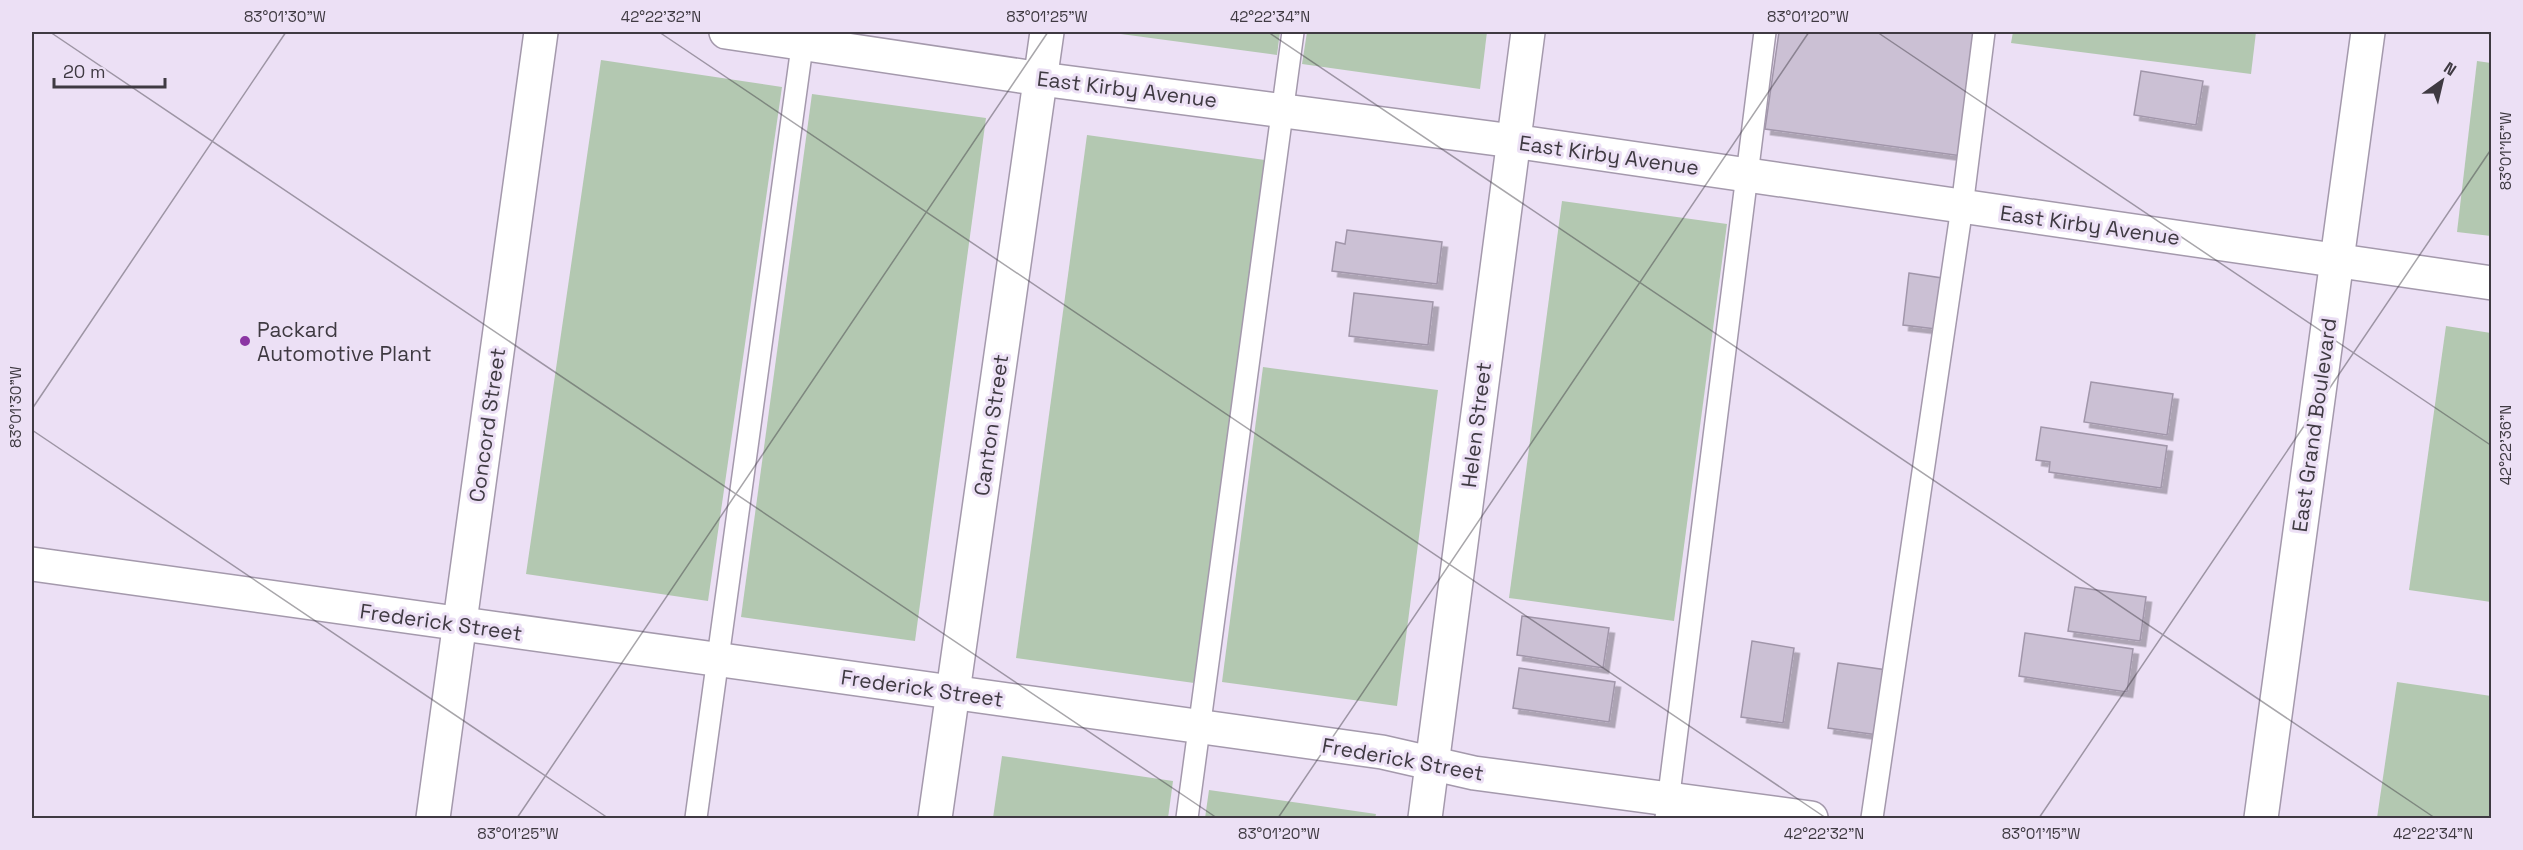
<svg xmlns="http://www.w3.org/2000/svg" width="2523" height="850" font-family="'Space Grotesk',sans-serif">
  <defs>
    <filter id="shadow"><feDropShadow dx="5.5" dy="5.5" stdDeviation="0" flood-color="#0004"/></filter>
  </defs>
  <rect width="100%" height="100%" fill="#ece0f5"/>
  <g fill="#b3c8b1">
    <polygon points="1106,32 1280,32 1277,55"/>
    <polygon points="1307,32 1487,32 1480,89 1302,64"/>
    <polygon points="2013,32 2256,32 2251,74 2011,43"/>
    <polygon points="601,60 782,87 708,601 526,574"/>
    <polygon points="2477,61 2491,63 2491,236 2457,232"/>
    <polygon points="812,94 986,118 915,641 741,617"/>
    <polygon points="1087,135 1265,160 1194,683 1016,658"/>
    <polygon points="1562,201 1727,224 1674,621 1509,598"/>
    <polygon points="2446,326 2491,333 2491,602 2409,590"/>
    <polygon points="1263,367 1438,390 1397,706 1222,682"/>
    <polygon points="2397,682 2491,696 2491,818 2377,818"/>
    <polygon points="1002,756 1173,781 1168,818 993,818"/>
    <polygon points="1209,790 1376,814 1375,818 1205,818"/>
  </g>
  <g fill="#cbc0d4" stroke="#a196aa" stroke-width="1.5" filter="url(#shadow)">
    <polygon points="1779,32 1978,32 1962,156 1765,129"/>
    <polygon points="2141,71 2203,81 2196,125 2134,115"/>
    <polygon points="1347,230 1442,242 1437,284 1332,271 1336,242 1345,244"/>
    <polygon points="1909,273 1942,278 1936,329 1903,325"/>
    <polygon points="1354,293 1433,302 1428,345 1349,336"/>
    <polygon points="2091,382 2173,394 2167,435 2084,422"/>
    <polygon points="2041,427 2167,446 2161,488 2049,472 2050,462 2036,460"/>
    <polygon points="2075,587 2146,597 2140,641 2068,631"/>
    <polygon points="1522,616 1609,628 1603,668 1517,655"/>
    <polygon points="2025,633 2133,649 2127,692 2019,676"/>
    <polygon points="1752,641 1794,648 1783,723 1741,717"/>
    <polygon points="1838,663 1887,670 1878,735 1828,728"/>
    <polygon points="1519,668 1615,682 1609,722 1513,708"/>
  </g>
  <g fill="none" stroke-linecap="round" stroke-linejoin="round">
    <defs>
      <g id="service">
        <polyline points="696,818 804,32"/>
        <polyline points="1187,818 1293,32"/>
        <polyline points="1666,818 1765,32"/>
        <polyline points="1872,818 1962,207 1984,32"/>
      </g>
      <g id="minor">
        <polyline points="726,32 1041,79 1513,141 2492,283"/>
        <polyline points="32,564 1382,752 1474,773 1811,818"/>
        <polyline points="433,818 541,32"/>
        <polyline points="935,818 1047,32"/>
        <polyline points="1425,818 1528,32"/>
      </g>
      <polyline id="secondary" points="2261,818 2368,32"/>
    </defs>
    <use href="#service" stroke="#a499ac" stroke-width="24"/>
    <use href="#minor" stroke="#a499ac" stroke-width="36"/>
    <use href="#secondary" stroke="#a499ac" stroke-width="36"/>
    <use href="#service" stroke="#fff" stroke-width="21"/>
    <use href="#minor" stroke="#fff" stroke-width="33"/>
    <use href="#secondary" stroke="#fff" stroke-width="33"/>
  </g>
  <path fill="none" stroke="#3f3a42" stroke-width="1.5" stroke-opacity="0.45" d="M50 32 1217 818M659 32 1826 818M1268 32 2435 818M1877 32 2492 446M2486 32 2492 35M32 409 286 32M32 430 608 818M517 818 1048 32M1278 818 1809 32M2039 818 2492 148"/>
  <circle fill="#8b35a3" stroke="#ece0f5" stroke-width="2" cx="245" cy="341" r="6"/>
  <g text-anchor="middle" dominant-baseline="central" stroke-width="6" stroke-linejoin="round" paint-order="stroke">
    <g font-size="21" fill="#3f3a42" stroke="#ece0f5">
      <text transform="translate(1127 89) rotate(7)">East Kirby Avenue</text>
      <text transform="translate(1609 155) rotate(8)">East Kirby Avenue</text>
      <text transform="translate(2090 225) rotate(8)">East Kirby Avenue</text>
      <text transform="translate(487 425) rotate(-82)">Concord Street</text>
      <text transform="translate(991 425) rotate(-82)">Canton Street</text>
      <text transform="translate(1476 425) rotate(-83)">Helen Street</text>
      <text transform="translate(2314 425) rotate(-82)">East Grand Boulevard</text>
      <text transform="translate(441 622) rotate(8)">Frederick Street</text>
      <text transform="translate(922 688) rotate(8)">Frederick Street</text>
      <text transform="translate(1403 759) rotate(10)">Frederick Street</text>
    </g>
    <g font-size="21" fill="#3f3a42" stroke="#ece0f5" text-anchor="start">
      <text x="257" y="329">Packard<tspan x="257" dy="24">Automotive Plant</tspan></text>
    </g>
  </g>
  <rect width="2523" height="850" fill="none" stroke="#ece0f5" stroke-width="66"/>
  <g transform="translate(2442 81) rotate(34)" stroke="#ece0f5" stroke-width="4.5" paint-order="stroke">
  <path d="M0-4.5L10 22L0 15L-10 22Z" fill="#3f3a42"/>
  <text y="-9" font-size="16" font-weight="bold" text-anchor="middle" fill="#3f3a42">N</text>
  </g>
  <path d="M54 78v9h111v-9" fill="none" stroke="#3f3a42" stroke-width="3"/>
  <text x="63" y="78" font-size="18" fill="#3f3a42" stroke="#ece0f5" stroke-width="4.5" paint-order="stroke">20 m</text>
  <rect x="33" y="33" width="2457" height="784" fill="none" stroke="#3f3a42" stroke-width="2"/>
  <g font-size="15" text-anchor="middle" fill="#3f3a42">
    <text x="285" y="22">83°01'30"W</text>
    <text x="661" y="22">42°22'32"N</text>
    <text x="1047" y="22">83°01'25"W</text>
    <text x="1270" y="22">42°22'34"N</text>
    <text x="1808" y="22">83°01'20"W</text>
    <text transform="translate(2506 151) rotate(-90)" y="5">83°01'15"W</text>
    <text transform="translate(16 407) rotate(-90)" y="5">83°01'30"W</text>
    <text transform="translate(2506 445) rotate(-90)" y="5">42°22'36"N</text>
    <text x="518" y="839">83°01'25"W</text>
    <text x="1279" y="839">83°01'20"W</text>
    <text x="1824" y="839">42°22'32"N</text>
    <text x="2041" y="839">83°01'15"W</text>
    <text x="2433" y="839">42°22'34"N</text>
  </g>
</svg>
